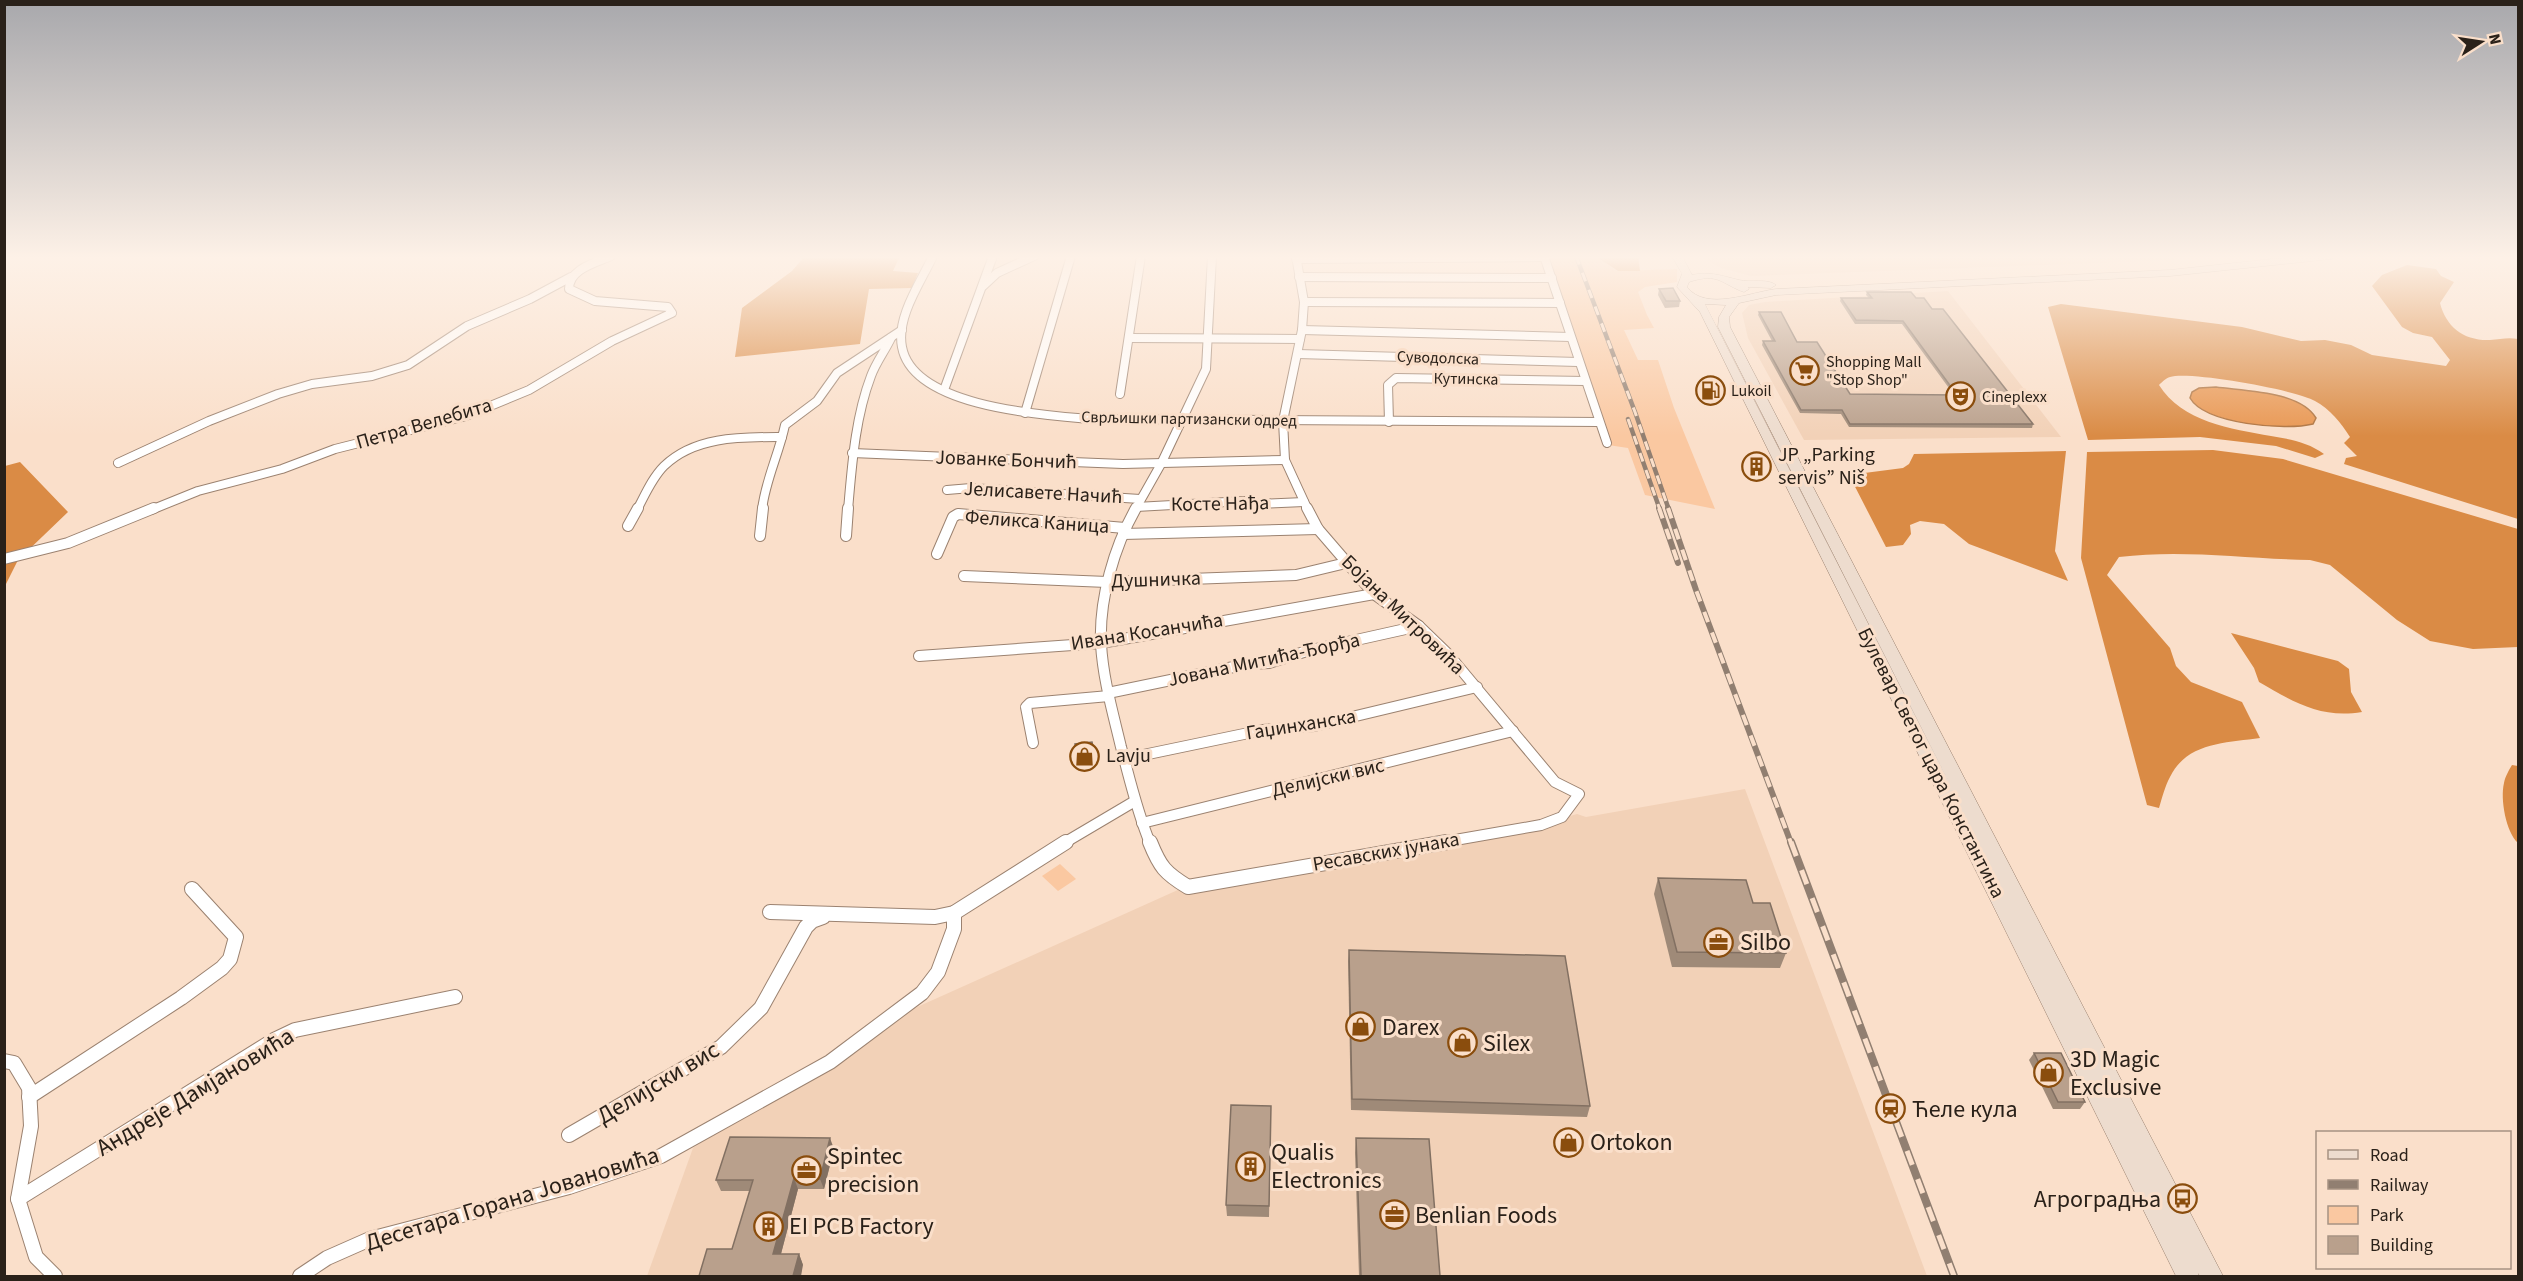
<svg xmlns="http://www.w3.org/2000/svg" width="2523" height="1281" font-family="'Source Sans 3',sans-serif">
  <rect width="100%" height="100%" fill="#fadfca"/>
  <g fill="#f2d1b7">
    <polygon points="1705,256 2171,256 2176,260 1751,276 1721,268 1708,261"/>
    <polygon points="1948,291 2061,437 1804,440 1748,338 1742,313 1749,305 1765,302"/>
    <polygon points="1745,789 1927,1276 647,1276 693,1148 726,1125 835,1068 915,1008 1180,889 1540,825 1577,814 1586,817"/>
  </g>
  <g fill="#fac8a1">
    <polygon points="1544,256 1595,256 1617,271 1677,269 1677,282 1645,287 1638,292 1647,315 1654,328 1624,330 1638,360 1658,360 1674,408 1715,509 1645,495 1628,448 1608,445"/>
    <polygon points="1060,864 1076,879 1058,891 1042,876"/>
  </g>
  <g fill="#da8b45">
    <polygon points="805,256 900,256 893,271 918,273 912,288 869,289 860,344 735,357 742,308 792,271"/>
    <polygon points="1595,256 1638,256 1640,271 1618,271"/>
    <path d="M2407 265 2436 269 2441 276 2454 282 2440 303C2446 327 2464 341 2490 340 2500 339 2509 337 2518 339V519L2344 464 2346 458 2357 456 2344 443 2350 437C2341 423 2330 409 2315 401 2296 390 2190 371 2170 377 2166 378 2162 382 2159 385 2182 422 2231 429 2271 436 2289 439 2308 442 2324 454L2315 458 2276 446 2200 437 2088 440 2048 307 2061 304 2242 327 2301 341 2325 340 2351 345 2372 355 2446 366 2450 360 2432 337 2413 333 2402 327 2372 286 2382 275Z"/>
    <path d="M2213 450 2283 459 2518 529V647L2473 649 2430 641 2397 620 2330 565 2310 560C2247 559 2183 549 2119 557L2107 575 2170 648 2176 666 2191 682 2242 702 2260 738C2226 743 2187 742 2170 777 2165 786 2162 798 2159 808L2147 805 2081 558 2087 452Z"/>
    <polygon points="2066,451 2055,551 2068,581 1969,544 1944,524 1920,521 1910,525 1911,534 1903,545 1886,547 1849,475 1903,468 1909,464 1914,454"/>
    <polygon points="20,462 68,512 18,560 5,586 5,466"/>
    <path d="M2231 633 2338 661 2349 669 2351 692 2362 712C2321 719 2293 702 2259 682L2254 668Z"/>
    <path d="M2512 765 2518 766V843C2506 832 2500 799 2504 783 2505 777 2509 770 2512 765Z"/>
  </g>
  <path fill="#e89752" stroke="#af7441" stroke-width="1.5" d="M2216 387C2244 391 2300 391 2316 418L2313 424C2285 431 2205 424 2190 398L2192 392 2199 388Z"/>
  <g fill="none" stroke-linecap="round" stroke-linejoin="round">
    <defs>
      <g id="street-far2">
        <path d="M933 256C921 282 896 317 902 347 913 407 1042 415 1090 419L1599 422"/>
        <polyline points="1296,256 1304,302 1302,330 1283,421 1285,460 1308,510"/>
        <polyline points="1544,256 1607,443"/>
        <polyline points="1296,259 1544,257"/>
        <polyline points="1299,277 1552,278"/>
        <polyline points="983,286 997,273 1034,256"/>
        <polyline points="1304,302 1560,303"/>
        <polyline points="1302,330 1570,337"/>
        <polyline points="1129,338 1300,339"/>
        <polyline points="1298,354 1578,362"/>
        <polyline points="944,390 993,256"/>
        <polyline points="1120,394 1141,256"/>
        <polyline points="1025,413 1071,256"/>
        <polyline points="1389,422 1388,385 1396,378 1585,381"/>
        <polyline points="852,453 1123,464 1285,460"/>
        <polyline points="118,463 209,421 278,394 312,384 372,376 408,365 467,326 530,299 571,277"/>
        <polyline points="947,490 971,488 1140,499"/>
        <polyline points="1136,507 1245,501 1255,504 1304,502"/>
        <path d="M151 510 198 491 282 469 335 449 466 416 529 390 612 341 672 313 668 307 595 301 569 289C569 269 595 263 611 256"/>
        <path d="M637 510C645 495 652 478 664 466 695 436 741 437 782 437"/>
        <path d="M762 510C765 481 779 454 785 425L817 401 837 373 902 330"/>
        <path d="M848 510C852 465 855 418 871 376 876 362 885 351 891 338"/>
        <polyline points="1135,510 1161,464 1206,369 1212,256"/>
      </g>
      <g id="street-far1">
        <path d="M1136 508C1114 547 1099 599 1101 644 1103 679 1113 713 1121 747 1130 780 1137 812 1150 843"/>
        <polyline points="1307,508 1318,529 1374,594 1419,626 1448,654 1555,782 1579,794 1562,817 1541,825 1438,843"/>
        <polyline points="628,526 638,508"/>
        <polyline points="1123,534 1318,529"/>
        <polyline points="760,536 763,508"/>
        <polyline points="846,536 848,508"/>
        <polyline points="937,554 953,517 958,514 1125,528"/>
        <polyline points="4,559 68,543 154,508"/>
        <polyline points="964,576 1107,582 1296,575 1346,563"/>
        <polyline points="919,656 1101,643 1374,594"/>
        <polyline points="1108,693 1248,664 1269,663 1307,651 1419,626"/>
        <polyline points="1033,743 1026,707 1030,703 1109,696"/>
        <polyline points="1124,759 1263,730 1314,726 1477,687"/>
        <polyline points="1142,823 1513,731"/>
        <polyline points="1064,843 1135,801"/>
      </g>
      <g id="street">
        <path d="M1150 842C1160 867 1165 873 1188 887L1447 842"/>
        <polyline points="770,912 935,917 954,913 1066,842"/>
        <polyline points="4,1061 14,1063 29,1088 31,1126 18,1199 36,1257 55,1276"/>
        <polyline points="29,1097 181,998 222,968 230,959 236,937 192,889"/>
        <polyline points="569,1135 721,1047 761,1008 806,927 812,921 823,917"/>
        <polyline points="18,1199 274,1040 295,1030 455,997"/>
        <polyline points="300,1276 327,1258 370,1239 569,1187 661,1156 830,1062 922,993 938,972 954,929 954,913"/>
      </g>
      <path id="secondary" d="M1672 256H1682L1692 275C1710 271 1722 276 1739 280 1751 283 1767 278 1776 285L1771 288 1748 287 1749 289 1744 292C1721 284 1719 272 1689 282L1687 287C1706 312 1751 292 1776 289L2170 270 2300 256H2336L2331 259 2170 276 1776 295 1739 303 1729 317 1730 327 2223 1276H2200L2198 1273 2199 1276H2176L1700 312 1677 287 1682 274ZM1705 304 1726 305 1719 317 1718 327 1949 782Z"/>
    </defs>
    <use href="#street-far2" stroke="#9b8270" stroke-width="10"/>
    <use href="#street-far1" stroke="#9b8270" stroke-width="12"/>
    <use href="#street" stroke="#9b8270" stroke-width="16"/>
    <use href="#secondary" stroke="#9b8270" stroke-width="1"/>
    <use href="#street-far2" stroke="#fff" stroke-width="8"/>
    <use href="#street-far1" stroke="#fff" stroke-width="10"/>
    <use href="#street" stroke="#fff" stroke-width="14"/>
    <use href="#secondary" fill="#eddcce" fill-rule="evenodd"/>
    <defs>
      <g id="rail-far2">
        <polyline points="1576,256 1635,412 1669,510"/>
        <polyline points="1628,419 1660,510"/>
      </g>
      <g id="rail-far1">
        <polyline points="1659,508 1678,563"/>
        <polyline points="1668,508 1696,590 1791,843"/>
      </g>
      <polyline id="rail" points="1791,842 1954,1276"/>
    </defs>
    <use href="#rail-far2" stroke="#917f71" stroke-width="4.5"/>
    <use href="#rail-far1" stroke="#917f71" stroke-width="6"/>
    <use href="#rail" stroke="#917f71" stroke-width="8"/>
    <use href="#rail-far2" stroke="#fadfca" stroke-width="3" stroke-dasharray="9" stroke-linecap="butt"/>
    <use href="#rail-far1" stroke="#fadfca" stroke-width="4" stroke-dasharray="11" stroke-linecap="butt"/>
    <use href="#rail" stroke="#fadfca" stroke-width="5" stroke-dasharray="15" stroke-linecap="butt"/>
  </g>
  <g fill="#9f8a78">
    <polygon points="1659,289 1680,301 1679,307 1665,308 1658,295"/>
    <polygon points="1867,292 1916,298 1932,309 2033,424 2032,428 1849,427 1841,414 1800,413 1762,345 1763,341 1772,341 1758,315 1759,312 1797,342 1850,394 1954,395 1902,324 1855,324 1840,301 1841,298 1869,298 1866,295"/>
    <polygon points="1092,742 1095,760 1077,763 1075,744"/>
    <polygon points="1658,878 1753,903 1786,953 1780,968 1672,967 1654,894"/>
    <polygon points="1349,950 1590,1106 1587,1117 1351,1110 1348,961"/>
    <polygon points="2034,1053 2085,1102 2080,1109 2053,1109 2029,1060"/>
    <polygon points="1271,1106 1269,1217 1227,1216 1226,1205"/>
    <polygon points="1356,1138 1440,1276 1359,1276 1355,1153"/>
    <polygon points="834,1149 824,1189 798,1189 781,1254 799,1254 803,1265 732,1249 750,1191 721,1191 716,1180"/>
  </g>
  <g fill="#827062">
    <polygon points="830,1138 834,1149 824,1189 820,1179"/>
    <polygon points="794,1178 798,1189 778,1265 773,1254"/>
    <polygon points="799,1254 803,1265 801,1276 793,1276"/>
  </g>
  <g fill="#b9a08c" stroke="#827062" stroke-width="1.5">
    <polygon points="1673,288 1680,301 1666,301 1659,289"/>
    <polygon points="1867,292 1911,292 1916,298 1924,298 1932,309 1943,309 2033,424 1850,424 1842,410 1801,410 1763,341 1775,341 1759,312 1781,312 1797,342 1817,342 1850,394 1957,395 1903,321 1856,320 1841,298 1872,298"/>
    <polygon points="1092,742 1094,753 1076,755 1075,744"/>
    <polygon points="1658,878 1746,880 1753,903 1770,903 1786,953 1677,952"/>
    <polygon points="1349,950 1565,956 1590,1106 1352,1099"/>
    <polygon points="2034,1053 2061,1053 2085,1102 2058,1102"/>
    <polygon points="1231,1105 1271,1106 1269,1206 1226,1205"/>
    <polygon points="730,1137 830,1138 820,1179 794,1178 773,1254 799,1254 793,1276 699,1276 707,1249 732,1249 753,1180 716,1180"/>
    <polygon points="1356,1138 1429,1139 1440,1276 1361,1276"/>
  </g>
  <linearGradient id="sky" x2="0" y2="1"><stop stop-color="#a8a8ac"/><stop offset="0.59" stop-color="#fdf1e7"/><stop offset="1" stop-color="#fdf1e7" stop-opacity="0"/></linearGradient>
  <rect width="2523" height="436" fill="url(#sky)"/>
  <defs>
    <symbol id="supermarket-ring" viewBox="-11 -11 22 22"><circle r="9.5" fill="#fadfca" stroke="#8a4d0d" stroke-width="1.5"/><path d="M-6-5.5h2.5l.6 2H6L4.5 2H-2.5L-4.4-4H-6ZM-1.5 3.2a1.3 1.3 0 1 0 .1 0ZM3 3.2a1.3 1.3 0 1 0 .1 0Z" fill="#8a4d0d"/></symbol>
    <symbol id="fuel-ring" viewBox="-11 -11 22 22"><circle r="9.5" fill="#fadfca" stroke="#8a4d0d" stroke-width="1.5"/><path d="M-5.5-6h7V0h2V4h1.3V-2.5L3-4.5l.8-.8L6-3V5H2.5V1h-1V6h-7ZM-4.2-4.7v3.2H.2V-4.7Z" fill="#8a4d0d"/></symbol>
    <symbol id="theatre-ring" viewBox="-11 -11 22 22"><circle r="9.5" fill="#fadfca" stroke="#8a4d0d" stroke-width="1.5"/><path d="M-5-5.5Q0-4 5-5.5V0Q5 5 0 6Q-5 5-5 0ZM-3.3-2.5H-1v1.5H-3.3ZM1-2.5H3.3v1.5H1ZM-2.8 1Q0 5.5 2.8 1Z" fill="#8a4d0d"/></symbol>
    <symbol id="building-ring" viewBox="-11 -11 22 22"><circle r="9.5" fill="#fadfca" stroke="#8a4d0d" stroke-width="1.5"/><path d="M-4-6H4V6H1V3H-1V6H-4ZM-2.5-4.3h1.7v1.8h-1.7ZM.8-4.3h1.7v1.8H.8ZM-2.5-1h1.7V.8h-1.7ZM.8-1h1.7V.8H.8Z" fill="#8a4d0d"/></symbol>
    <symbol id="shop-ring" viewBox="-11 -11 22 22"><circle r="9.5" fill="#fadfca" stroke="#8a4d0d" stroke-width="1.5"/><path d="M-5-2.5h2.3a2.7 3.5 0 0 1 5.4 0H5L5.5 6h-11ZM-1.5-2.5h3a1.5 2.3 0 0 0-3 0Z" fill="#8a4d0d"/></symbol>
    <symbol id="office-ring" viewBox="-11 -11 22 22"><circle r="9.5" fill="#fadfca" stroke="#8a4d0d" stroke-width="1.5"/><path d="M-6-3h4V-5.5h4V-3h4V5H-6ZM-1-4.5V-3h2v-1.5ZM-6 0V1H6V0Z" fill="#8a4d0d"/></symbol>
    <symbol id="station-ring" viewBox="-11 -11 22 22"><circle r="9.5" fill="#fadfca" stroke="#8a4d0d" stroke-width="1.5"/><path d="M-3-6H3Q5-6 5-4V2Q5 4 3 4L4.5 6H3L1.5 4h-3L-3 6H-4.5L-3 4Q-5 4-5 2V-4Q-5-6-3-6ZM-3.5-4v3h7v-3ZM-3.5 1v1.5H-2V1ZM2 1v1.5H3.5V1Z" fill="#8a4d0d"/></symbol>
    <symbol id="bus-ring" viewBox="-11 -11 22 22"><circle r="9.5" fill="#fadfca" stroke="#8a4d0d" stroke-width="1.5"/><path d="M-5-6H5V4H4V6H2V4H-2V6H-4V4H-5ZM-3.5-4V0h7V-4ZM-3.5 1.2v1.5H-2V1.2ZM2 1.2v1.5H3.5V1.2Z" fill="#8a4d0d"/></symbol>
  </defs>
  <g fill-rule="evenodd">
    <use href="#supermarket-ring" x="1788" y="354" width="33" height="33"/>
    <use href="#fuel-ring" x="1694" y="374" width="33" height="33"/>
    <use href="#theatre-ring" x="1944" y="380" width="33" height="33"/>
    <use href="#building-ring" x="1740" y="450" width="33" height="33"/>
    <use href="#shop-ring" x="1068" y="740" width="33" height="33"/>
    <use href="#office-ring" x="1702" y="926" width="33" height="33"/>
    <use href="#shop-ring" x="1344" y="1010" width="33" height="33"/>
    <use href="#shop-ring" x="1446" y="1026" width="33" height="33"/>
    <use href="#shop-ring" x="2032" y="1056" width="33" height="33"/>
    <use href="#station-ring" x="1874" y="1092" width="33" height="33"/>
    <use href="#shop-ring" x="1552" y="1126" width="33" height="33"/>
    <use href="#building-ring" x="1234" y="1150" width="33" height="33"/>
    <use href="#office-ring" x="790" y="1154" width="33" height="33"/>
    <use href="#bus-ring" x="2166" y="1182" width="33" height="33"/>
    <use href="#office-ring" x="1378" y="1198" width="33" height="33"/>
    <use href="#building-ring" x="752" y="1210" width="33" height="33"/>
  </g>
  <g text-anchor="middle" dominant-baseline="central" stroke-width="6" stroke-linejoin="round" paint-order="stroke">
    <g font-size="16" fill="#2a2119" stroke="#fadfca">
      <text transform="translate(1438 358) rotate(2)">Суводолска</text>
      <text transform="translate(1466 379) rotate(1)">Кутинска</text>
      <text transform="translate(1189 419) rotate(1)">Сврљишки партизански одред</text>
    </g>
    <g font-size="16" fill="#2a2119" stroke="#fadfca" text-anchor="start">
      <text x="1826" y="362">Shopping Mall<tspan x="1826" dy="18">"Stop Shop"</tspan></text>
      <text x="1731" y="391">Lukoil</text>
      <text x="1982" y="397">Cineplexx</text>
    </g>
    <g font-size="20" fill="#2a2119" stroke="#fadfca">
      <text transform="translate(424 424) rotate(-16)">Петра Велебита</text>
      <text transform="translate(1006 460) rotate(2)">Јованке Бончић</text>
      <text transform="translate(1043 493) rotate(3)">Јелисавете Начић</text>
      <text transform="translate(1220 504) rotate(-1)">Косте Нађа</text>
      <text transform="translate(1037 522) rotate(4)">Феликса Каница</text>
      <text transform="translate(1156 580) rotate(-2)">Душничка</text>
      <text transform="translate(1403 615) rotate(44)">Бојана Митровића</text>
      <text transform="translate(1147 632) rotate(-9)">Ивана Косанчића</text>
      <text transform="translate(1264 660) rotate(-12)">Јована Митића-Ђорђа</text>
      <text transform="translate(1301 725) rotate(-9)">Гаџинханска</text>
      <text transform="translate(1931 763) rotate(63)">Булевар Светог цара Константина</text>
      <text transform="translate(1328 778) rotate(-13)">Делијски вис</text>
      <text transform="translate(1386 852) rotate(-10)">Ресавских јунака</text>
    </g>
    <g font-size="20" fill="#2a2119" stroke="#fadfca" text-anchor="start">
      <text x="1778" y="455">JP „Parking<tspan x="1778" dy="23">servis” Niš</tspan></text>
      <text x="1106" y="756">Lavju</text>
    </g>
    <g font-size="24" fill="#2a2119" stroke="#fadfca" text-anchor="start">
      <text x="1740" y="942">Silbo</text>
      <text x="1382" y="1027">Darex</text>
      <text x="1483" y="1043">Silex</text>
      <text x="2070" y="1059">3D Magic<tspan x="2070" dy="28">Exclusive</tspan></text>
      <text x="1912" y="1109">Ћеле кула</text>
      <text x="1590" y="1142">Ortokon</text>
      <text x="1271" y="1152">Qualis<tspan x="1271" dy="28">Electronics</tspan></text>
      <text x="827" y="1156">Spintec<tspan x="827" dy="28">precision</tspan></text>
      <text x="2161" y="1199" text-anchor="end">Агроградња</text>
      <text x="1415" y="1215">Benlian Foods</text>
      <text x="789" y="1226">EI PCB Factory</text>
    </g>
    <g font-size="24" fill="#2a2119" stroke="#fadfca">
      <text transform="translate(658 1083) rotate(-31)">Делијски вис</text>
      <text transform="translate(195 1092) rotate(-31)">Андреје Дамјановића</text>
      <text transform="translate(512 1199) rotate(-17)">Десетара Горана Јовановића</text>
    </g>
  </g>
  <rect width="2523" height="1281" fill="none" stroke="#2a2119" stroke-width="12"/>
  <rect x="2316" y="1131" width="195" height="138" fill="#fadfca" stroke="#a79383" stroke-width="1.5"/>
  <rect x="2328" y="1150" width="30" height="9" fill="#eddcce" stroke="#a79383" stroke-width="1.5"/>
  <text x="2370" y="1161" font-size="18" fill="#2a2119">Road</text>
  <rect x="2328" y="1180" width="30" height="9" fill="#917f71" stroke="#a79383" stroke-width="1.5"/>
  <text x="2370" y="1191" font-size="18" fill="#2a2119">Railway</text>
  <rect x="2328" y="1206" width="30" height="18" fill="#fac8a1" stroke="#a79383" stroke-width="1.5"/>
  <text x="2370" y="1221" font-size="18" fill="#2a2119">Park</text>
  <rect x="2328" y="1236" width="30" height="18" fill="#b9a08c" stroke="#a79383" stroke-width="1.5"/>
  <text x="2370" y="1251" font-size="18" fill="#2a2119">Building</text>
  <g transform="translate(2481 42) rotate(78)" stroke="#fadfca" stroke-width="4.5" paint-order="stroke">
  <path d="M0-4.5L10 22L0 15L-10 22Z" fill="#2a2119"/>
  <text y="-9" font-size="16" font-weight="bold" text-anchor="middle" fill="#2a2119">N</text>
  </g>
</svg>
